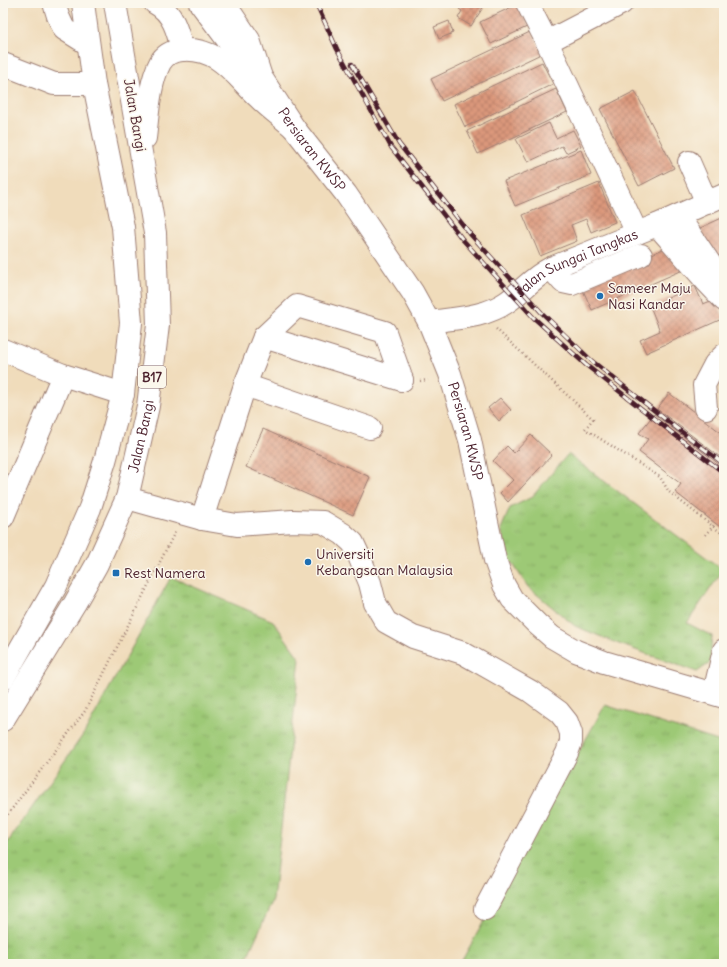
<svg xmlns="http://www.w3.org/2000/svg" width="727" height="967" font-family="Delius,sans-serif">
  <defs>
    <pattern id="grass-tufts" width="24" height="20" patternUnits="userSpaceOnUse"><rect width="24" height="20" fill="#9dc976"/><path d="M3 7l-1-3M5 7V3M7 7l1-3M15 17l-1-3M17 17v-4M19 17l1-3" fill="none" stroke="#89ac66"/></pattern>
    <pattern id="building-cross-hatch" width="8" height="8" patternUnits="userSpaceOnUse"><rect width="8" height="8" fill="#db987c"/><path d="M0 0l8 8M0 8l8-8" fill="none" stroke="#b47b66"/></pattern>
  </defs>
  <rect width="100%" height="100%" fill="#fbf7ec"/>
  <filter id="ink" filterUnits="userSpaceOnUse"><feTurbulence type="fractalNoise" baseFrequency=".025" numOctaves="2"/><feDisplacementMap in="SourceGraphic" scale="8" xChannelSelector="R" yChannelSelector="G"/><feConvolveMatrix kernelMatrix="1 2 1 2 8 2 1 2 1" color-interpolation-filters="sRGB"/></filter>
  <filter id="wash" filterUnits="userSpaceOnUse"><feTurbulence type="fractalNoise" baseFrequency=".012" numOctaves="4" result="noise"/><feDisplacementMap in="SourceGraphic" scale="16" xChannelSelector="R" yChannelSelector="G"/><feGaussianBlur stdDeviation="0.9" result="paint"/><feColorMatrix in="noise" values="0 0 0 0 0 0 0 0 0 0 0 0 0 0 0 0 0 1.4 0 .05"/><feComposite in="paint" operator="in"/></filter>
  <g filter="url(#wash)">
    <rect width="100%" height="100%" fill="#f0dcbb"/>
    <g fill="url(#grass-tufts)" stroke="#747450">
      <polygon points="568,454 723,570 687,623 712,636 710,663 697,672 619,644 575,626 528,587 509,558 501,529 510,508 532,497"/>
      <polygon points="171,577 273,621 300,659 273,900 244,964 3,964 3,849 85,732"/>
      <polygon points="605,705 724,743 724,964 460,964"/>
    </g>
    <g id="blocks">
      <g fill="url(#building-cross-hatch)">
        <polygon points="462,3 486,3 471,26 458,18 462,11 459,9"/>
        <polygon points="518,4 529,26 491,44 480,22"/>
        <polygon points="449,21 453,33 439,39 434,27"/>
        <polygon points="532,31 543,53 442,101 431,79"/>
        <polygon points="542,62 553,84 465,127 454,104"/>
        <polygon points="556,89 567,112 478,154 467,131"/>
        <polygon points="635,91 674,168 639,186 600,109"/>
        <polygon points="549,123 556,138 573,130 581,146 566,153 562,146 528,162 516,139"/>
        <polygon points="581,150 591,175 515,206 504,181"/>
        <polygon points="599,183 615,222 591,232 586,219 571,225 577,241 540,256 523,215"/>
        <polygon points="724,217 724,254 714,258 700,228"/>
        <polygon points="672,245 683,270 592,310 581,286"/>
        <polygon points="695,286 703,304 716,299 724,318 646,353 640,340 660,331 650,306"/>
        <polygon points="669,393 724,435 724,460 657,409"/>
        <polygon points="500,398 511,410 499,421 488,408"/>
        <polygon points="654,414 724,468 724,530 675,492 681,484 639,452 648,439 639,433"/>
        <polygon points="263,429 370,477 353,515 246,467"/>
        <polygon points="531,435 552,455 508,502 500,493 513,480 493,461 507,446 514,453"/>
      </g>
    </g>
  </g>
  <g filter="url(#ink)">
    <use href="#blocks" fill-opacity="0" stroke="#9d7e73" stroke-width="1"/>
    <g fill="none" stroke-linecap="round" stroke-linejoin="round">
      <defs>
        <g id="minor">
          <polyline points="54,3 58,16 64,29 88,44"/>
          <path id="s1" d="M200 3 238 54 261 77 294 128 346 194 413 293 429 322 450 374 470 440 495 560 504 585 512 599 537 624 552 637 576 651 604 662 724 697"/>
          <polyline points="224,3 249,40 260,74"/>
          <polyline points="527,3 547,42 637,233"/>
          <polyline points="547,42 622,3"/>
          <polyline points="3,64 54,84 94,84"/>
          <polyline points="689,162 707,203"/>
          <polyline points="678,216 715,271"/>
          <polyline points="657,225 707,282 724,300"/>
          <polyline points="551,268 563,282 572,284 641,255"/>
          <path id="s2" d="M429 322C455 318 484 318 507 302 523 291 531 278 551 268L657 225 724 195"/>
          <polyline points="264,337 402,380"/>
          <polyline points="3,350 63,375 123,394"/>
          <polyline points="245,385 370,428"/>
          <polyline points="706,408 704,385 715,364 724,355"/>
          <polyline points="127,498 202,519 237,525 293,521 323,522 343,534 353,543 359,556 370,583 375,603 386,622 413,637 463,653 530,691 559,712 567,722 571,733 571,742 567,753 485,909"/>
          <polyline points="3,517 63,375"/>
          <polyline points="202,519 245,385 264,337 297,306 385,332 402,380"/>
          <polyline points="714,693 724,650"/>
        </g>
        <g id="major">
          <path d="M155 3C173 12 178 32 182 50"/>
          <path d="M145 138C148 115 149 84 160 63 165 54 172 51 182 50 219 47 235 76 259 98 270 109 283 118 294 128"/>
          <polyline points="3,679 56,586 90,508 105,461 123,394 131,323 123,227 94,84 83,3"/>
          <path id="s3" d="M3 720 75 603 97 564 127 498 148 406 158 325 155 233 115 3"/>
        </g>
      </defs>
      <use href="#minor" stroke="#9d7e73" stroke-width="24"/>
      <use href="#major" stroke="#9d7e73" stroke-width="24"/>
      <g stroke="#9d7e73" stroke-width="2.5" stroke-dasharray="1 3" stroke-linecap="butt">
        <polyline points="496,329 593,419 585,429 660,477 669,492 724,535"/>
        <polyline points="420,381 428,380"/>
        <polyline points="705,535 714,525"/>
        <polyline points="3,821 85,711 175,532"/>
      </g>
      <use href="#minor" stroke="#fff" stroke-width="22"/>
      <use href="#major" stroke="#fff" stroke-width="22"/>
      <defs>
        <g id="rail">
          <polyline points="316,3 337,49 391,147 463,240 534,318 586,365 666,428 724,473"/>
          <polyline points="352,64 399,144 471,235 542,313 592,361 670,423 724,464"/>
        </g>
      </defs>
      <use href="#rail" stroke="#4a1f2b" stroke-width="4.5"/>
      <use href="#rail" stroke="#fbf7ec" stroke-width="3" stroke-dasharray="9" stroke-linecap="butt"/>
    </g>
  </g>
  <g fill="#1f6fb2" stroke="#fbf7ec" stroke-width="1.5">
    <circle cx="600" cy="296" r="4"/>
    <circle cx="308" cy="562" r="4"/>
    <rect x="112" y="569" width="8" height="8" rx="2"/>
  </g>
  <g text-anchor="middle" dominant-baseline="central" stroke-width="3" stroke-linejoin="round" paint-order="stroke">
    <rect fill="#fbf7ec" stroke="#7f6065" stroke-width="1" x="138" y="366" width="28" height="22" rx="3"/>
    <g font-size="13" font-weight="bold" fill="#4a1f2b">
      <text x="152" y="377">B17</text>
    </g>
    <g font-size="14" fill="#4a1f2b" stroke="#fbf7ec">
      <text transform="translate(135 115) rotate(80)">Jalan Bangi</text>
      <text stroke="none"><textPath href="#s1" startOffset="185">Persiaran KWSP</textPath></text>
      <text stroke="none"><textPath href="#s2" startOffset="162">Jalan Sungai Tangkas</textPath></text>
      <text stroke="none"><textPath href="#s1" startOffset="509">Persiaran KWSP</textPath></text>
      <text stroke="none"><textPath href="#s3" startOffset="318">Jalan Bangi</textPath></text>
    </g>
    <g font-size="14" fill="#4a1f2b" stroke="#fbf7ec" text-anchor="start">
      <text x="608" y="288">Sameer Maju<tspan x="608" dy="16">Nasi Kandar</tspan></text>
      <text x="316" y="554">Universiti<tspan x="316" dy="16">Kebangsaan Malaysia</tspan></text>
      <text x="124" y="573">Rest Namera</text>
    </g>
  </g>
  <rect width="727" height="967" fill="none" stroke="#fbf7ec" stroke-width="16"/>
</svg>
